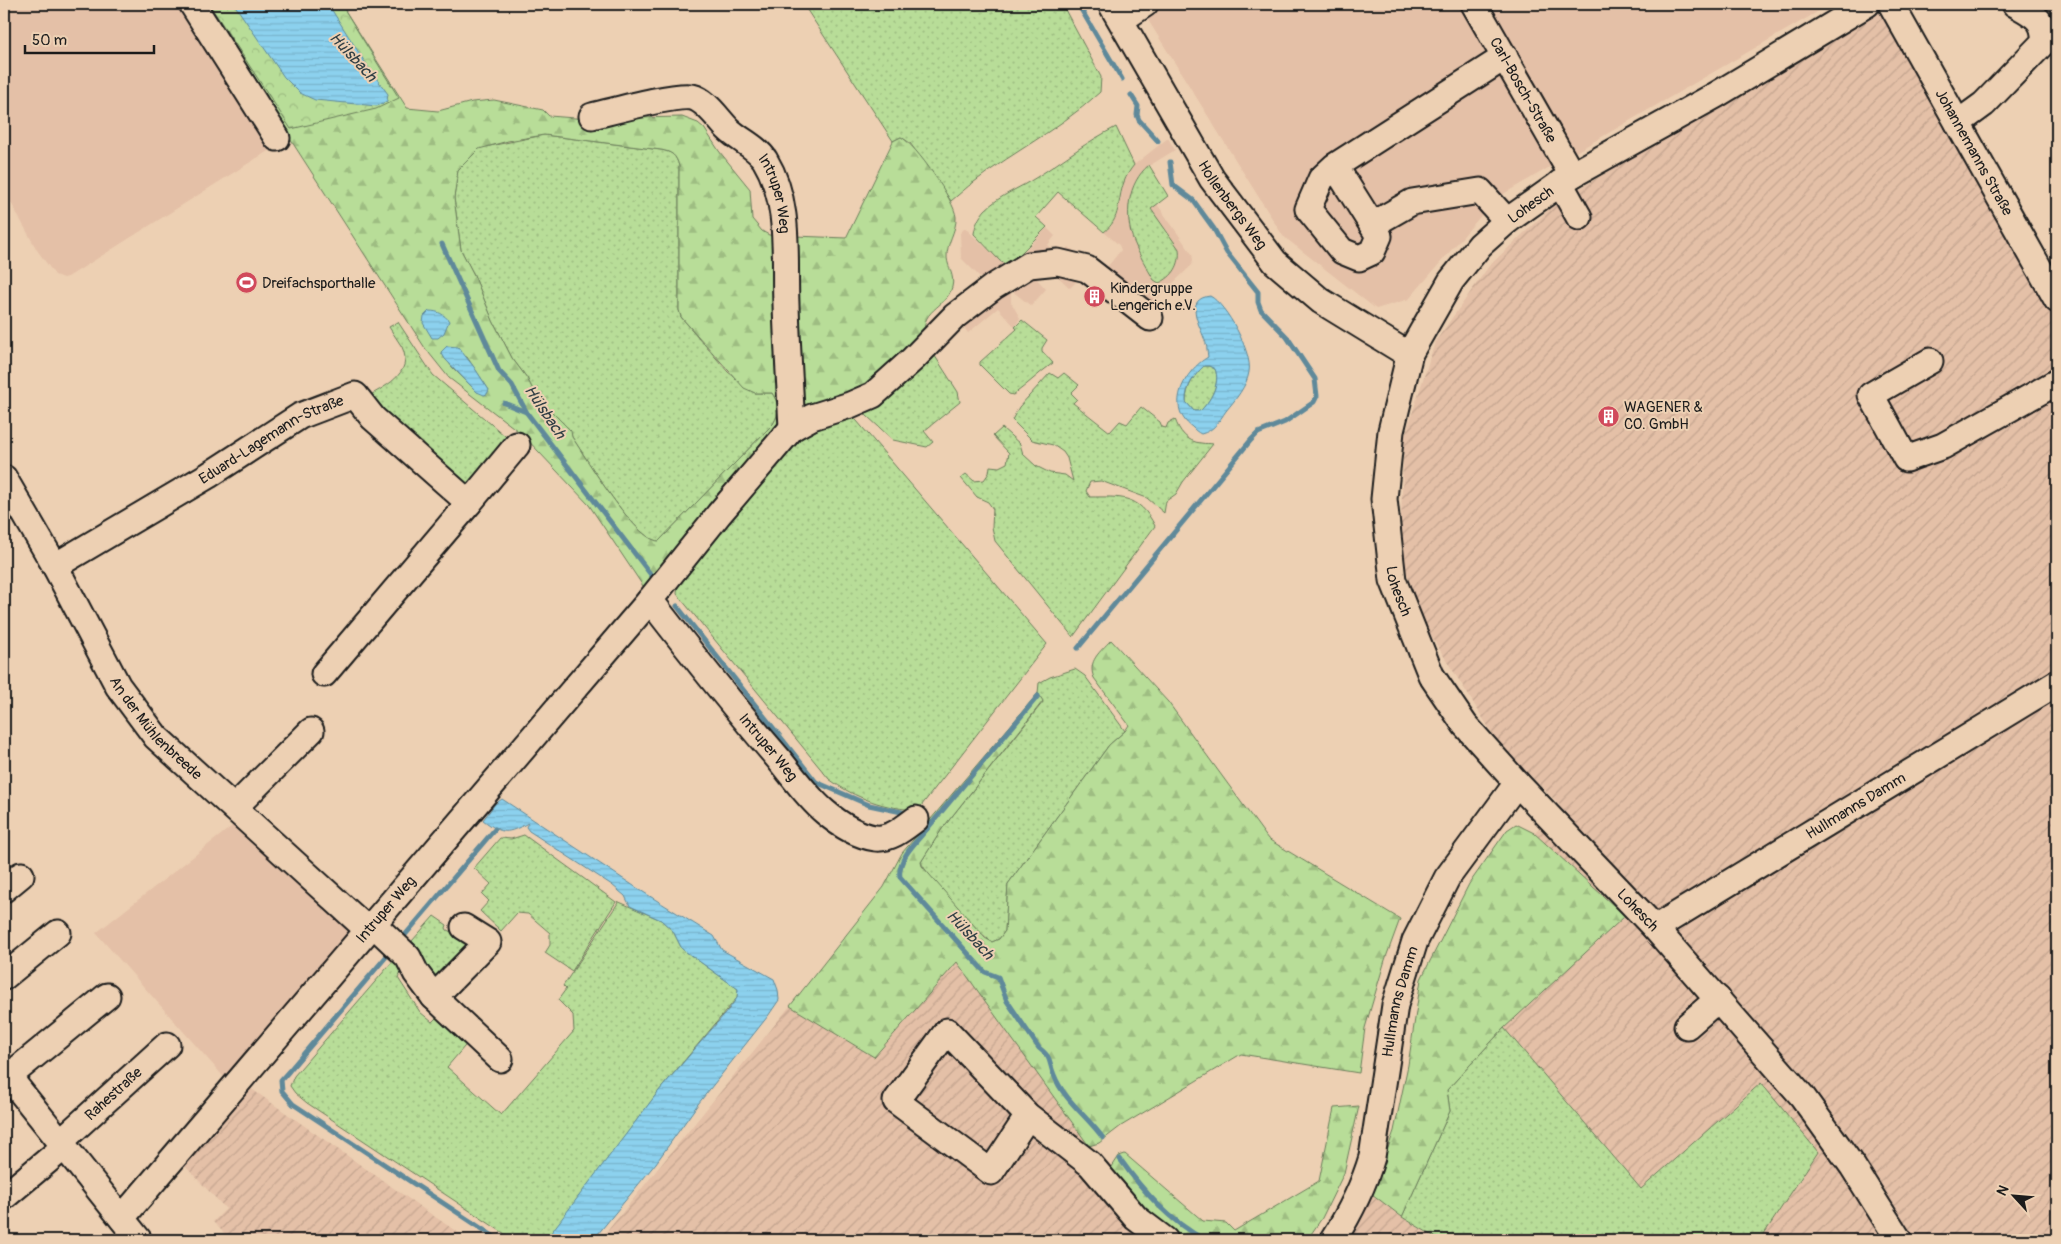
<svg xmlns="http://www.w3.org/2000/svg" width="2061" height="1244" font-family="Pangolin,sans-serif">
  <defs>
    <pattern id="industrial-furrows" width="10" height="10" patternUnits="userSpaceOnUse" patternTransform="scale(1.25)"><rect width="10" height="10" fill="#e4c0a7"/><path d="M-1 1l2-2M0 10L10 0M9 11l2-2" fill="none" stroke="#c3a48f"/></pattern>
    <pattern id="grass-dots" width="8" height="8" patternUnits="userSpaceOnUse" patternTransform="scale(1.25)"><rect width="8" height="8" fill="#b8dd98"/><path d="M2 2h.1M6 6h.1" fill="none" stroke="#9ebd82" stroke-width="1.8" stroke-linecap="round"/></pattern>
    <pattern id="forest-firs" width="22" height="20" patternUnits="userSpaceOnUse" patternTransform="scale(1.25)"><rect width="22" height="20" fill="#b8dd98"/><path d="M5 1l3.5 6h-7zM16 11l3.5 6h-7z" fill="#9ebd82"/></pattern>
    <pattern id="park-crowns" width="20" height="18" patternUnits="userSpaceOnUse" patternTransform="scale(1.25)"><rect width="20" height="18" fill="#b8dd98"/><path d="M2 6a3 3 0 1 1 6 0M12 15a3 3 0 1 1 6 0" fill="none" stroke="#9ebd82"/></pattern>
    <pattern id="water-rules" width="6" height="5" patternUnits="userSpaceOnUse" patternTransform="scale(1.25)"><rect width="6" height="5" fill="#8cd1ee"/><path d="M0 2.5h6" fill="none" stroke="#78b3cc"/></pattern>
  </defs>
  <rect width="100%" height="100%" fill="#edd0b3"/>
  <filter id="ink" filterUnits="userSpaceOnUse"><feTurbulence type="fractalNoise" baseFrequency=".02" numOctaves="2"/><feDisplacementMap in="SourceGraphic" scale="10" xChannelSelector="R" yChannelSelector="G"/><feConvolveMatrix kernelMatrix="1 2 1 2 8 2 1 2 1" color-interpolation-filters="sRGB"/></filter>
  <g filter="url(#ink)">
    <g fill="#e4c0a7">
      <polygon points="4,4 180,4 276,146 68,277 63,278 55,275 37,250 4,190"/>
      <polygon points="1138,4 1831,4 1505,193 1491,204 1409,299 1376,309 1283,236"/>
      <polygon points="1168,138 1175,150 1144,169 1134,184 1129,209 1131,233 1138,252 1154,280 1161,282 1180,255 1179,249 1151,209 1157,204 1192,254 1193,260 1192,265 1147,308 1084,274 1070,288 1052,271 1034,276 1046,289 1031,306 1011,290 1011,302 1020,318 1015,327 998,308 968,333 960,322 987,284 961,258 960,233 965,228 1000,261 1018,258 1047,228 1055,236 1048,245 1060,254 1069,247 1098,271 1104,271 1121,250 1119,245 1104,232 1111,227 1118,212 1124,181 1134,165"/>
      <polygon points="236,823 356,931 230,1084 96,933"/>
    </g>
    <g fill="url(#industrial-furrows)">
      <polygon points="1884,5 2057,314 2057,1240 1759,1240 1761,1084 1641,1189 1503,1029 1624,916 1534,833 1560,805 1501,747 1418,615 1400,545 1404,439 1435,342 1489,266 1556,203"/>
      <polygon points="957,962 1089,1146 1112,1174 1142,1212 1179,1240 600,1240 790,1006 874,1057"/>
      <polygon points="246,1085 425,1210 469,1240 231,1240 213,1222 226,1209 182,1163"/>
      <polygon points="1372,1194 1402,1217 1440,1240 1343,1240"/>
    </g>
    <g fill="url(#grass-dots)" stroke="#6a7c5a">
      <path d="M803 4H1062L1101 77 1100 92C1055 134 997 159 951 201L910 143 901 137 893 141Z"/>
      <path d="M1116 127 1134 165C1130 170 1126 176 1124 182 1117 201 1121 219 1104 232L1058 192 1036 217 1047 227 1008 266 1000 261 974 234C975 225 979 217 985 210 1000 195 1020 188 1037 177 1065 159 1086 142 1116 127Z"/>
      <path d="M544 135 661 150C672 152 676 155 679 166V310L681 317 728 372 755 393H772C779 404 780 412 773 424L659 541C635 541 587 459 572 437L570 431 536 396 527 378 512 358 493 321 474 275 461 250 454 198 458 170 471 155 480 148Z"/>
      <path d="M1149 165 1168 196 1151 209 1179 249C1181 265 1173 277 1159 283L1154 280C1147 268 1139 255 1134 242 1124 217 1127 183 1149 165Z"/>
      <path d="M1022 320 1047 340 1042 348V351L1053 363C1039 373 1027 385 1013 395L1009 394 980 365V362L1017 329 1015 327Z"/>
      <path d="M398 322 433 375 511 441 472 489 365 398C382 388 415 374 402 347 398 340 393 334 389 327Z"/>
      <polygon points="933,353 958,392 960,402 924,431 933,442 927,447 893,440 867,416 859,407"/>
      <path d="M1204 366H1209L1215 369C1221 383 1210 402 1200 411H1194L1186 402C1186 388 1193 376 1204 366Z"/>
      <path d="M1050 373 1058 378 1064 373 1079 385 1071 393 1077 399 1073 403 1110 432 1120 421 1127 424 1141 407 1160 422 1162 427 1166 428 1168 423 1175 419C1179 431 1187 442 1201 443 1206 444 1209 443 1213 444L1183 482 1176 494 1166 501 1164 513 1147 498 1101 481 1090 482 1086 491 1090 497C1121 497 1139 494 1155 526L1073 637 995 541 992 527 993 509 988 502 977 497 961 478 966 474 974 481 984 480 989 473 990 466 999 467 1007 463 1009 453 993 436 1002 428 1020 444 1023 454 1036 466 1050 473 1065 475 1073 481 1067 458 1063 452 1053 445 1032 440 1012 420 1019 407Z"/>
      <path d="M851 414 1047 644 918 810C887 809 854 798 829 779L677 594 678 582 801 430Z"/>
      <path d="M1075 669 1085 676 1125 731 1109 745 1008 884 1005 931 999 939 992 942C981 936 925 874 921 862L942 829 1043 702 1038 693 1039 683 1050 677Z"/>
      <polygon points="524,835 616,902 572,971 545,953 550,945 550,933 528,914 517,913 501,931 480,911 489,901 482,894 491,884 474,868 500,838 511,839"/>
      <polygon points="617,901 661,920 673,931 682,949 738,989 737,998 658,1092 547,1240 514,1240 307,1103 295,1093 290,1086 294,1076 399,954 406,965 398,978 420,1012 432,1022 441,1013 470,1040 447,1067 501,1115 574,1031 573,1015 558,1000 566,989 563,986 618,903"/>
      <polygon points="434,916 447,925 446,928 447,930 469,940 476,945 439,979 415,956 420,950 412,941"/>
      <polygon points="1504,1028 1641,1189 1761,1083 1818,1152 1760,1240 1440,1240 1402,1217 1450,1111 1447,1090"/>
    </g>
    <g fill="url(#forest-firs)" stroke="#6a7c5a" fill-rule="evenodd">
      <path d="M203 4H341L407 108 438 111 472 102 494 100 543 110 549 116 588 119 682 117 698 123 704 128 719 151 750 189 752 219 762 231 769 235 846 238 893 141 901 137C915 144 955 201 956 217 957 231 946 243 947 258 948 268 955 276 952 287 947 308 916 311 927 337L886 379 803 417 648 586H643L589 505 522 434 449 378 425 348ZM544 135 661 150C672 152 676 155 679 166V310L681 317 744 388 755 393H772C780 405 781 411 773 424L659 541C635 541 587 459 572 437L571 431 536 396 527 378 512 358 493 321 474 275 461 250 454 198 458 170 479 149 508 141ZM441 352 467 357 489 390 477 392 452 367Z"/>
      <path d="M1111 640 1168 702 1268 839 1400 919 1385 960 1365 1028 1359 1073 1241 1054 1121 1126 1099 1143 1089 1146 957 962 874 1057 790 1006 884 887 902 853 1038 693 1043 701 942 829 921 862 922 866 985 938 992 942 999 939 1005 931 1008 884 1109 745 1125 731 1129 725 1094 678C1087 661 1100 652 1111 640Z"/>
      <polygon points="1516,824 1534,833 1625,916 1503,1029 1447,1090 1450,1111 1402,1217 1372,1194 1394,1131 1408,1065 1421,979 1469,884 1507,830"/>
      <polygon points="1359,1106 1344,1173 1322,1218 1307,1240 1179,1240 1142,1212 1110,1170 1119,1156 1125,1154 1203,1221 1226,1223 1234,1231 1319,1181 1334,1108"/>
    </g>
    <polygon fill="url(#park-crowns)" stroke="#6a7c5a" points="209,4 341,4 399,98 376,109 291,129"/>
    <g fill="url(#water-rules)" stroke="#5f899a" fill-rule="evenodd">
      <polygon points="234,4 328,4 368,67 388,94 387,101 377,106 315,100 300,93 284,77"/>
      <path d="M1210 296C1226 304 1253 353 1249 372 1247 386 1235 400 1226 411 1219 421 1214 431 1201 434 1197 432 1195 430 1192 427 1165 407 1184 371 1208 357 1207 351 1207 344 1204 338 1199 324 1184 299 1210 296ZM1204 366H1209L1215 369C1221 383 1210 402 1200 411H1194L1186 402C1185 388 1194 375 1204 366Z"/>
      <path d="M429 311C438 311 444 314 449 321L444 333 438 338H432L423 323 424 316Z"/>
      <polygon points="447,346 458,347 474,367 489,390 487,394 484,395 477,392 445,359 441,352"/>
      <path d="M502 799 640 890 714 936 722 950 774 979 778 990 779 1000 768 1016 698 1104 656 1163 593 1240H550L547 1238 658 1092 729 1009 737 998 738 989 682 949 673 931 661 920 630 906 625 896 612 885 529 831 526 827 528 823C507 834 503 835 483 820L495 804Z"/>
    </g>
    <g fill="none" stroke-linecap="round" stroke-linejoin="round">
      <g stroke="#5f899a" stroke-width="5">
        <polyline points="1078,4 1122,79"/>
        <polyline points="1131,95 1138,106 1137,115 1139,120 1158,141"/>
        <polyline points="442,244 499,371 512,385 527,413 655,580"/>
        <polyline points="504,403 526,412"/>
        <polyline points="677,606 816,782 869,805 911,814"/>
        <polyline points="1078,648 1251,440 1258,433 1285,422 1314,402 1317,396 1315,379 1287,337 1261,310 1258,302 1258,292 1227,253 1214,229 1193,200 1173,185 1170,162"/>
        <path d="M922 823 927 829C917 841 897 859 900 877L981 968 985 972 998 977 1007 1001 1039 1048C1053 1059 1048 1061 1054 1075 1063 1099 1088 1117 1103 1138"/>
        <polyline points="927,829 1038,696"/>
        <polyline points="400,941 495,829"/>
        <polyline points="391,951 289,1071 281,1080 282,1091 293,1104 499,1240"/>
        <path d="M1120 1159C1143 1191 1169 1221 1205 1240"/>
      </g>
      <defs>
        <g id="minor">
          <polyline points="192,4 277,138"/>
          <path id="s1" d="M1111 4 1212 179 1275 262 1321 301 1401 350 1410 353"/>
          <path id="s2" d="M1474 4 1572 175"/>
          <path id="s3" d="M1867 4 1716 95 1572 175 1507 221 1480 245 1451 281 1410 353 1391 431 1384 499 1393 580 1431 675 1465 725 1517 783 1655 928 1802 1096 1853 1167 1899 1240"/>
          <path id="s4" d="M1891 4 2057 300"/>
          <polyline points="1121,20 1145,4"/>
          <path id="s5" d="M592 116C613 111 673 94 692 97 706 100 718 119 728 129 739 140 757 147 765 160 791 203 784 256 786 304 787 345 790 387 792 428"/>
          <path d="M1958 123 1984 104 2044 42C2046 19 2032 14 2015 4"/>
          <polyline points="1335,166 1379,236 1372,252 1359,258 1342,251 1308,209 1321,179 1335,166 1505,57"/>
          <polyline points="1560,183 1579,217"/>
          <polyline points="1372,225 1412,202 1480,191 1507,221"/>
          <polyline points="1930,361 1871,395 1906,459 1943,446 2057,382"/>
          <path id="s6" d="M4 478 55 566 118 686 156 737 368 930"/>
          <polyline points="469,503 517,445"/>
          <path id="s7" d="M55 566 209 475 300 416 355 395 373 418 469 503 324 674"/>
          <path id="s8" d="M650 600C691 653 733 706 777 757 792 775 807 797 825 812 839 824 856 835 875 838 890 840 904 828 916 819"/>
          <polyline points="235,807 311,731"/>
          <polyline points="4,889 21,875"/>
          <polyline points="373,924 408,957 416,973 434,997 488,942 464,927"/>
          <path id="s9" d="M1655 928 2057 683"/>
          <polyline points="4,977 58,933"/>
          <polyline points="434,997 500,1059"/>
          <polyline points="1687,1026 1718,999"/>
          <polyline points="4,1071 139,1240"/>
          <polyline points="8,1077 107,996"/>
          <polyline points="1028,1116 991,1172 896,1101 947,1031 1028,1116 1090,1164 1136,1218 1165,1240"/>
          <path id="s10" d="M60 1142 167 1045"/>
          <polyline points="4,1197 64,1147"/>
          <path id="s11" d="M122 1218 650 600 719 514 792 428 812 417 850 405 873 395 913 359 955 316 993 287 1029 265 1058 262 1087 269 1150 318"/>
          <path id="s12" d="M1333 1240C1350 1213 1363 1188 1372 1157L1395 1005 1415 941 1447 878 1517 783"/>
        </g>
      </defs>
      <use href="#minor" stroke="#1c1c1c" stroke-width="29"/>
      <use href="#minor" stroke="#edd0b3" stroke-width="25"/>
    </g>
  </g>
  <defs>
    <symbol id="stadium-disc" viewBox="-11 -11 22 22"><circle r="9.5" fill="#d1495b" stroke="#edd0b3"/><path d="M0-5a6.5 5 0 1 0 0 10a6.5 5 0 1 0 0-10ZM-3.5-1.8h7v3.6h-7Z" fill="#fff"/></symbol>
    <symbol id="building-disc" viewBox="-11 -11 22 22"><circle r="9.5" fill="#d1495b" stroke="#edd0b3"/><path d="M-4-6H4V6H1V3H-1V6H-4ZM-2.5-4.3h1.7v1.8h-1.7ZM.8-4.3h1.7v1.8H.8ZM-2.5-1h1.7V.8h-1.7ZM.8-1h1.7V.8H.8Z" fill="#fff"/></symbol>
  </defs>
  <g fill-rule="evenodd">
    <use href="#stadium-disc" x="234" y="270" width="25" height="25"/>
    <use href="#building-disc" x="1082" y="284" width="25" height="25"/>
    <use href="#building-disc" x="1596" y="404" width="25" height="25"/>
  </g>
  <g text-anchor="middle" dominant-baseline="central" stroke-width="4" stroke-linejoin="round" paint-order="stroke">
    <g font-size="15" fill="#1c1c1c" stroke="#edd0b3">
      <text stroke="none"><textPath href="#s2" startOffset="99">Carl-Bosch-Straße</textPath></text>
      <text stroke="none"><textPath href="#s4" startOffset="170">Johannemanns Straße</textPath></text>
      <text stroke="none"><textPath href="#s5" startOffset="235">Intruper Weg</textPath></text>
      <text stroke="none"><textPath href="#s1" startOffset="235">Hollenbergs Weg</textPath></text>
      <text transform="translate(1531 205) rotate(-36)">Lohesch</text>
      <text stroke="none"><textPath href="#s7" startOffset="251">Eduard-Lagemann-Straße</textPath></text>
      <text stroke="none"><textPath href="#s3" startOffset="828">Lohesch</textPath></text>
      <text stroke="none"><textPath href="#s6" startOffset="294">An der Mühlenbreede</textPath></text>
      <text stroke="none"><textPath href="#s8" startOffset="189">Intruper Weg</textPath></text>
      <text stroke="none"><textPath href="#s9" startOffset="235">Hullmanns Damm</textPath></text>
      <text stroke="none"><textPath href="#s11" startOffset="406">Intruper Weg</textPath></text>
      <text stroke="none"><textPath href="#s3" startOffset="1232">Lohesch</textPath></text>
      <text stroke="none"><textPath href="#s12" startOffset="250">Hullmanns Damm</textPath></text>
      <text stroke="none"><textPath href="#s10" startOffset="72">Rahestraße</textPath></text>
    </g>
    <g font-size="15" fill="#1c1c1c" stroke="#edd0b3" text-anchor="start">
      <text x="262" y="283">Dreifachsporthalle</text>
      <text x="1110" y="288">Kindergruppe<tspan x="1110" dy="17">Lengerich e.V.</tspan></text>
      <text x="1624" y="407">WAGENER &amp;<tspan x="1624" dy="17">CO. GmbH</tspan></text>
    </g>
    <g font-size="16" font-style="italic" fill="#324046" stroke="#edd0b3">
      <text transform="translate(353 57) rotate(47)">Hülsbach</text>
      <text transform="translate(545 412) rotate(56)">Hülsbach</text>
      <text transform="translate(970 935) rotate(47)">Hülsbach</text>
    </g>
  </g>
  <rect width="2061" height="1244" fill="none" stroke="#edd0b3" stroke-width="20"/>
  <rect x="10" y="10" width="2041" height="1224" fill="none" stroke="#1c1c1c" stroke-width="2" filter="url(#ink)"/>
  <g transform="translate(2014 1196) rotate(296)" stroke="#edd0b3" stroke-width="4" paint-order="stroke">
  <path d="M0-4L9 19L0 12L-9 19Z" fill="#1c1c1c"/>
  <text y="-8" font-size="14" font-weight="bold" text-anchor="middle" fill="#1c1c1c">N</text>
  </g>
  <path d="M25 45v8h129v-8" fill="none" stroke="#1c1c1c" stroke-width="2.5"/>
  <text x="32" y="45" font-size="15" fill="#1c1c1c" stroke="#edd0b3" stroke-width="4" paint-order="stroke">50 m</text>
</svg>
